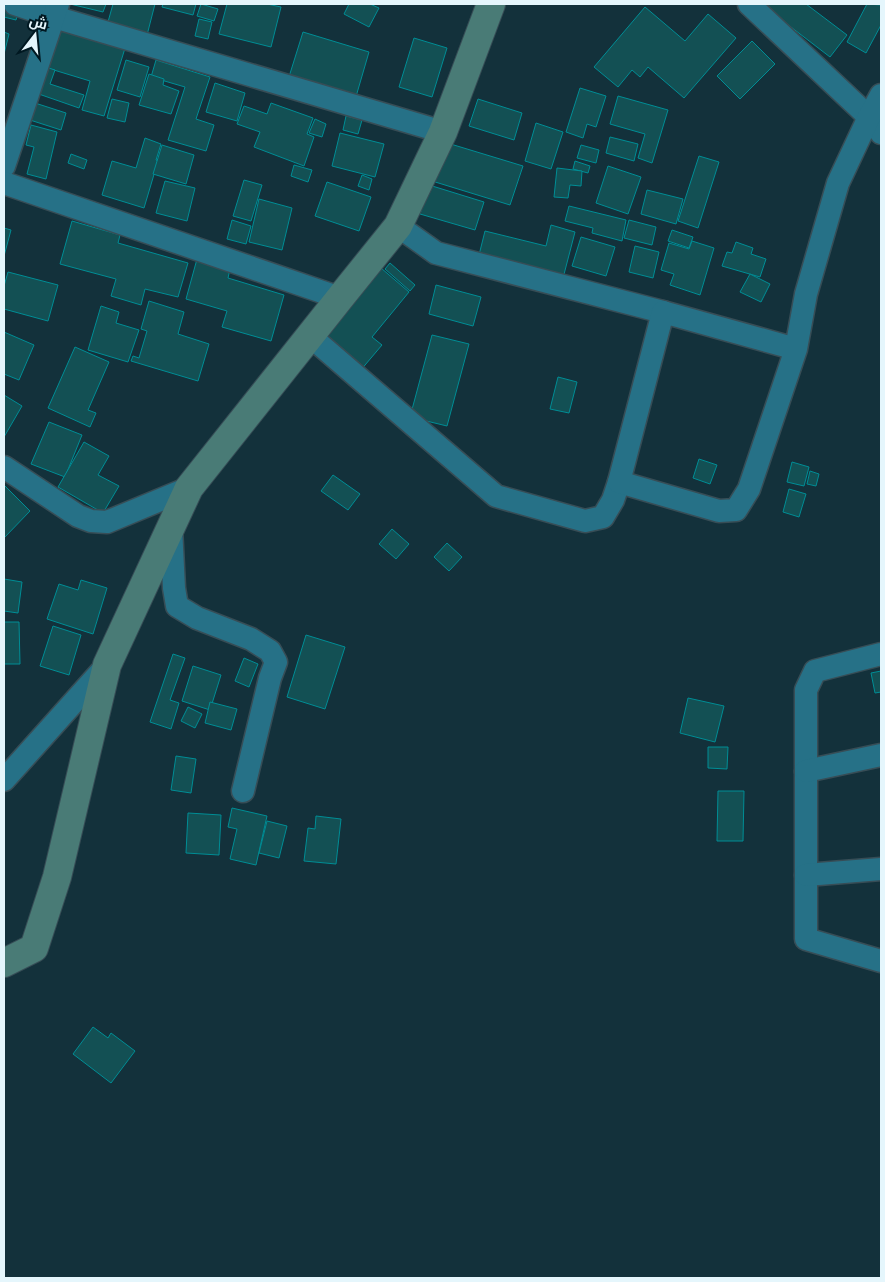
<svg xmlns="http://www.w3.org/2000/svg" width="885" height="1282" font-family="'Fira Sans Condensed',Cairo,sans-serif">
  <rect width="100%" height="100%" fill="#13313b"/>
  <g fill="#135054" stroke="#008d95">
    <polygon points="70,4 106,4 103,12"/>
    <polygon points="113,4 155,4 146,39 106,29"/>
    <polygon points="163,4 196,4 193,15 162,7"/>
    <polygon points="201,4 218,9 214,21 197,16"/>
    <polygon points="227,4 267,4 281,7 271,47 219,34"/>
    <polygon points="349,4 370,4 379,8 369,27 344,14"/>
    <polygon points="761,4 806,4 847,35 830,57"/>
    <polygon points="867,4 881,5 881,25 866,53 847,42"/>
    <polygon points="4,5 19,9 16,20 4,17"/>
    <polygon points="645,7 685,41 708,14 736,38 684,98 648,67 640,77 632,70 618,87 594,67"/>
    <polygon points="199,19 212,22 208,39 195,36"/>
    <polygon points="57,24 126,45 104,116 82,110 90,81 44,67"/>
    <polygon points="4,32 9,34 4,54"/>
    <polygon points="303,32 369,52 355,100 288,80"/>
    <polygon points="414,38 447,48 432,97 399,87"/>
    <polygon points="752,41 775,64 740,99 717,76"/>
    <polygon points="126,60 149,67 140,97 117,90"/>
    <polygon points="156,60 210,77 196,119 214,125 206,151 168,140 185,87 151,77"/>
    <polygon points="42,66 55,70 50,84 84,95 79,108 33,92"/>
    <polygon points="149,74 164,79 163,85 179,91 171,114 139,105"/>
    <polygon points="215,83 245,93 237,121 206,112"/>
    <polygon points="580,88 606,96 596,127 587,124 583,138 566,132"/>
    <polygon points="618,96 668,110 652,163 638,158 645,134 610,124"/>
    <polygon points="112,99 129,103 125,122 107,118"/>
    <polygon points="478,99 522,113 514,140 469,126"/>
    <polygon points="35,103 66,113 61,130 30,120"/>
    <polygon points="271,103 313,118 307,134 314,137 304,166 254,147 260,132 237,124 244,106 267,114"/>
    <polygon points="346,116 362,120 358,134 343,130"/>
    <polygon points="315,119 326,124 322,137 309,133"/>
    <polygon points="536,123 563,132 551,169 525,161"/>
    <polygon points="31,125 57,132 46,179 27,174 34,147 26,145"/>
    <polygon points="340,133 384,144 375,177 332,166"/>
    <polygon points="610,137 638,144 634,161 606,153"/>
    <polygon points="145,138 161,144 156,160 158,161 144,208 102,195 112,161 136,168"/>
    <polygon points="444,142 523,166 510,205 432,181"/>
    <polygon points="162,145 194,155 186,184 153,174"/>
    <polygon points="581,145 599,150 596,163 577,158"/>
    <polygon points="71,154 87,160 84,169 68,163"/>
    <polygon points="699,156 719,162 698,228 678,221"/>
    <polygon points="575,161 590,166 588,173 573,169"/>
    <polygon points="294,165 312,170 308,182 291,176"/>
    <polygon points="608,166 641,177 628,214 596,203"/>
    <polygon points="557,168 582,171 581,186 570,185 568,198 554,197"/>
    <polygon points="362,175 372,179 369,190 358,186"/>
    <polygon points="244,180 262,185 251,221 233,216"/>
    <polygon points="165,181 195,188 187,221 156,213"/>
    <polygon points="327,182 371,197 359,231 315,216"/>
    <polygon points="429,185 484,202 475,230 420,214"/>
    <polygon points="647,190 683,199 676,224 641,214"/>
    <polygon points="259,199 292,208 282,250 249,242"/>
    <polygon points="569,206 626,220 622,241 592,233 593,228 565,221"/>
    <polygon points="232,220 251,226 246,244 227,239"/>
    <polygon points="629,220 656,227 652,245 624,238"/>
    <polygon points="72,221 120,235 118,243 188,263 178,297 145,289 141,305 111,296 116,279 60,264"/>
    <polygon points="551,225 575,232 562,282 478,259 485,231 546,246"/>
    <polygon points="4,228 11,230 4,256"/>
    <polygon points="672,230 693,237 689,248 668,241"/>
    <polygon points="581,237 615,247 606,276 572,266"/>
    <polygon points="692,241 714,248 700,295 670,285 674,274 661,270 669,243 689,249"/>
    <polygon points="736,242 753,248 751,254 766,259 760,277 722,266 727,252 732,253"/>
    <polygon points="635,246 659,252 653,278 629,272"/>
    <polygon points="197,259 230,269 228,278 284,295 271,341 222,327 227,311 186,299"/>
    <polygon points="390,263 415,285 410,291 385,269"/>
    <polygon points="381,268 409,292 372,337 382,345 360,371 322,339"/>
    <polygon points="8,272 58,285 48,321 4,309 4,286"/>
    <polygon points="750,274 770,284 761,302 740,292"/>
    <polygon points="436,285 481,297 473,326 429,314"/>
    <polygon points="149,301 184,312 178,334 209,344 198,381 131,361 133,356 139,358 147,331 141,329"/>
    <polygon points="101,306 119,312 116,323 139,330 128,362 88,350"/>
    <polygon points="4,332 34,345 19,380 4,374"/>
    <polygon points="432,335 469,344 447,426 410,417"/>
    <polygon points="75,347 109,362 88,410 96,413 90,427 48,408"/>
    <polygon points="558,377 577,382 569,413 550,409"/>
    <polygon points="4,395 22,406 4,437"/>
    <polygon points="49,422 82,435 65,477 31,464"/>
    <polygon points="84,442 109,456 98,475 119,486 103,513 58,487"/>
    <polygon points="699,459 717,465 710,484 693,478"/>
    <polygon points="792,462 809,467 804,486 787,482"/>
    <polygon points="810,471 819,474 816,486 807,484"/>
    <polygon points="333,475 360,494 348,510 321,491"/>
    <polygon points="4,485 30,511 4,538"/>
    <polygon points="789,489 806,494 799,517 783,512"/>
    <polygon points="392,529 409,544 396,559 379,544"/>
    <polygon points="447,543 462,557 449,571 434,557"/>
    <polygon points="4,579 22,582 18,613 4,611"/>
    <polygon points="81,580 107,588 93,634 47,619 59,584 78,590"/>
    <polygon points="4,622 19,622 20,664 4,664"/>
    <polygon points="53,626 81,635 69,675 40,666"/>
    <polygon points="306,635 345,647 325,709 287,697"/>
    <polygon points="173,654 185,658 170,700 179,703 171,729 150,722"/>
    <polygon points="244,658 258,664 249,687 235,681"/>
    <polygon points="193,666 221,675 210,710 182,701"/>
    <polygon points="881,671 881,692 875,693 871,673"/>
    <polygon points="688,698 724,706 715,742 680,733"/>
    <polygon points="210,702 237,709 231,730 205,723"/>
    <polygon points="188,707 202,714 195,728 181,721"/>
    <polygon points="708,747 728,747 727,769 708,768"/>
    <polygon points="176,756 196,759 191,793 171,790"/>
    <polygon points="718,791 744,791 743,841 717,841"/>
    <polygon points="232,808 267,816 256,865 230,859 237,829 228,827"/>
    <polygon points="188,813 221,815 219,855 186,853"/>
    <polygon points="316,816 341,819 336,864 304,861 308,828 315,829"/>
    <polygon points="267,821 287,826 279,858 259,853"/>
    <polygon points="93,1027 108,1038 111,1033 135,1051 111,1083 73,1054"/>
  </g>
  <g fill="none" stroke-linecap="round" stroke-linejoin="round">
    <defs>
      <g id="minor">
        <polyline points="15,4 54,17 443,132"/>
        <polyline points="749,4 869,117 881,133"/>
        <polyline points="4,166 58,4"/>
        <polyline points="4,183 340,298"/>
        <polyline points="398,226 436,253 663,312"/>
        <polyline points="310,336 496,496 585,521 603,517 613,500 619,482"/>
        <polyline points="796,349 663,312 619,482 719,511 736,510 749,489 796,349 806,294 838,183 869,117 881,95"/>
        <polyline points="4,467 78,516 91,521 107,522 189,488"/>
        <polyline points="171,527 174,588 177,606 197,618 251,639 270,651 276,662 270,678 243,791"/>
        <polyline points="881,654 815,671 806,690 806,939 881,961"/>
        <polyline points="806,771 881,755"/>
        <polyline points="4,780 107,665"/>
        <polyline points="806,875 881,869"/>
      </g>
      <polyline id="secondary" points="4,963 34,948 57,877 107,665 189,488 340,298 398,226 443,132 491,4"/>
    </defs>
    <use href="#minor" stroke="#374d56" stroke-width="25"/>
    <use href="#secondary" stroke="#374d56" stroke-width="30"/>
    <use href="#minor" stroke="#267187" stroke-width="22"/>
    <use href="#secondary" stroke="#497b76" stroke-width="28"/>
  </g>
  <rect width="885" height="1282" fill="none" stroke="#e5f6fc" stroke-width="10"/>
  <g transform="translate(35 35) rotate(16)" stroke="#001821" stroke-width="4" paint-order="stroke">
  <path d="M0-4L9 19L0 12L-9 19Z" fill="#e5f6fc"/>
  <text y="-8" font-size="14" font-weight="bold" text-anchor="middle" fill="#e5f6fc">ش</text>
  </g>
</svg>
